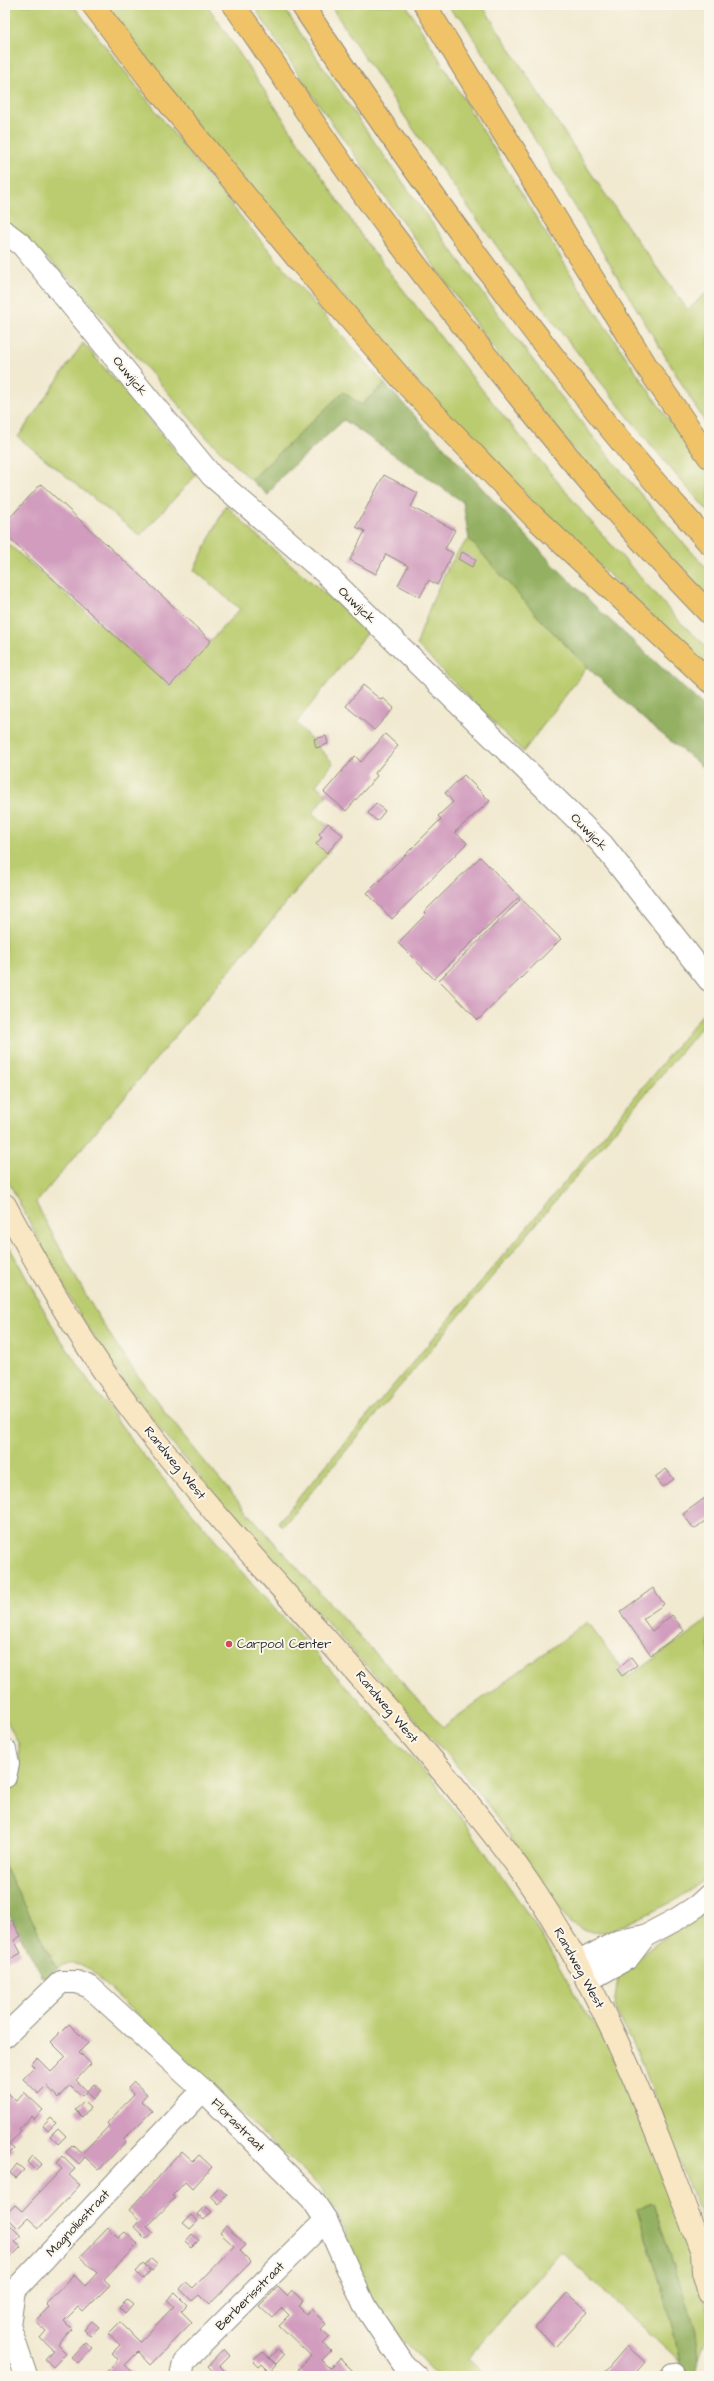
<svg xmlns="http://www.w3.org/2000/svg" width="714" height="2381" font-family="'Architects Daughter',sans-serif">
  <rect width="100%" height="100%" fill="#fbf7ec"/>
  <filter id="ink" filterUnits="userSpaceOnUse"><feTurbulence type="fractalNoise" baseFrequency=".025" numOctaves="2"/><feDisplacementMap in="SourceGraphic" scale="8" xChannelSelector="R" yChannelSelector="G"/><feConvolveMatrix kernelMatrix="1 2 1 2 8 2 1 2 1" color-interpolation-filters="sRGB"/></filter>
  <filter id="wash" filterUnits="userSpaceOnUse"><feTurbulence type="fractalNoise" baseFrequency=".012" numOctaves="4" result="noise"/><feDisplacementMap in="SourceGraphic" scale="16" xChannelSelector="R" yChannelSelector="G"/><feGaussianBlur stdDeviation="0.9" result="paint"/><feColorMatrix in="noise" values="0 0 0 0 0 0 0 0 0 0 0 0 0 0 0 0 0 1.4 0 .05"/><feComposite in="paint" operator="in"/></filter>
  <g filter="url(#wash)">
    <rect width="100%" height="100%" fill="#f1e9d0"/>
    <g fill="#bbcc6f" stroke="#737c4d">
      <polygon points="5,5 73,5 203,171 297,284 385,384 361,405 343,392 251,480 209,440 68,277 5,223"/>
      <polygon points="104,5 207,5 367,244 484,392 584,514 681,623 709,649 709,670 538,507 426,392 210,142"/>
      <path d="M253 5H282C339 93 399 178 461 263 538 370 619 474 709 571V599L644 537 503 362 317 102Z"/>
      <path d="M330 5H406L580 289 666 416 709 473V512C670 470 635 425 599 380 503 260 414 133 330 5Z"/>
      <path d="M448 5H482C548 109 614 212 688 310L709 290V429L461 17 455 16Z"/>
      <polygon points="83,343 196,475 140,536 18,437"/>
      <path d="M226 505 255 534 369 631 296 723 333 763 316 785 327 795 312 813 341 837 36 1203C65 1258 94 1314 130 1365 223 1495 336 1608 443 1727L587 1622 628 1677 709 1619V1872L703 1881 676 1900 623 1926 601 1933 585 1931 570 1923 494 1813 453 1761 274 1565 163 1433 117 1372 81 1317 49 1260 5 1175V541L169 685 240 609 194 570Z"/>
      <path d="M469 539 541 620 587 667 523 752 417 645C424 618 448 558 469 539Z"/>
      <polygon points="709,1006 709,1018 282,1527 278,1522 576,1169"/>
      <path d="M5 1239 56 1332 94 1389 140 1451 252 1584 431 1779 470 1830 534 1923 585 2012 606 2041 632 2098 664 2182 709 2314V2339L704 2344 699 2360 696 2332 653 2203 637 2209 667 2306 680 2361 561 2252 468 2358 487 2376H438L374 2311 338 2214 322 2189 88 1968C76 1963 69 1962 57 1968L5 1867V1793L19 1775V1745L5 1717Z"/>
      <polygon points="709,1904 709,2239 644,2068 614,2006 618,1978 624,1968"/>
    </g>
    <g fill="#94b062" stroke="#606e46">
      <polygon points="385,384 549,560 600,611 709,711 709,772 647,722 587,667 541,620 469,539 463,502 344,420 280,478 268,495 251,480 343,392 361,405"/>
      <polygon points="5,1867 57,1968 44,1980 5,1907"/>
      <polygon points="653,2203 696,2332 699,2360 696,2376 675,2376 680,2361 667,2306 637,2208"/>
    </g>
    <g id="blocks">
      <g fill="#d19cbe">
        <polygon points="384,475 418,493 411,507 455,530 445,549 453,553 437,585 429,580 420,597 398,585 408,566 386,554 376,574 350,560 365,531 356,527"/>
        <polygon points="41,484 211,641 170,686 5,535 5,523"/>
        <polygon points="462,552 476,560 472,567 458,559"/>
        <polygon points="363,685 381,700 383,698 394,708 374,730 346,706"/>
        <polygon points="385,734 398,746 375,773 377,776 346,811 324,792 355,756 361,762"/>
        <polygon points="326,736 328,744 316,748 314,739"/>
        <polygon points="464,775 490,801 455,832 467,843 392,919 367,893 441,819 438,816 453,802 445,793"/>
        <polygon points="376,803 385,811 377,821 368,813"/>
        <polygon points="328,823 343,835 327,853 316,844 322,837 319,834"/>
        <polygon points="480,857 561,939 478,1020 439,980 520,900 518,898 434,979 398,943 426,914 424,912"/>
        <polygon points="666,1469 674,1479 663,1487 655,1477"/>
        <polygon points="709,1495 709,1518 694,1529 683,1514"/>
        <polygon points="653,1588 664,1604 643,1619 652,1631 672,1615 684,1631 651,1655 620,1612"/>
        <polygon points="631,1657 637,1665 622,1676 617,1669"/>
        <polygon points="12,1920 21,1936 14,1940 21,1953 5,1962 5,1924"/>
        <polygon points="69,2024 88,2043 79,2052 91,2064 76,2080 87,2091 94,2084 101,2090 93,2099 86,2092 82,2096 70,2085 58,2098 47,2086 39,2094 23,2079 34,2067 31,2064 37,2058 51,2072 66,2057 51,2042"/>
        <polygon points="134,2082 147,2094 141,2101 152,2111 124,2139 126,2141 99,2170 85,2157 79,2164 66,2152 73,2145 82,2153 109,2126 107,2123 134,2095 128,2088"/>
        <polygon points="5,2090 16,2101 24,2092 43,2110 34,2119 31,2116 19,2129 21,2131 9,2144 14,2149 6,2157"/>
        <polygon points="84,2102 90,2108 82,2117 75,2110"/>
        <polygon points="51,2118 56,2123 48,2131 43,2126"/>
        <polygon points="58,2128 66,2136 58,2144 50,2136"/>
        <polygon points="182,2151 193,2161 199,2155 212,2167 192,2189 185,2182 172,2196 175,2198 147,2227 153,2233 146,2239 134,2227 140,2220 129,2210"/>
        <polygon points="33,2156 42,2164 35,2170 27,2162"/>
        <polygon points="62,2156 75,2169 69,2175 80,2185 39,2228 28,2218 18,2228 5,2215 15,2205 22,2211 35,2197 62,2169 56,2163"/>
        <polygon points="17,2164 24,2170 16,2178 10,2173"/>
        <polygon points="219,2188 227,2195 219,2204 211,2196"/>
        <polygon points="205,2206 212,2212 204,2220 197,2214"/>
        <polygon points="191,2215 198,2221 190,2229 183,2223"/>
        <polygon points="5,2220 21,2236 15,2242 21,2247 5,2263"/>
        <polygon points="226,2226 246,2245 240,2251 251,2262 209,2305 199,2295 192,2301 180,2289 186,2282 193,2288 234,2246 220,2233"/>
        <polygon points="108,2228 118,2238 125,2232 138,2244 104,2279 110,2285 83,2312 78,2307 64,2321 72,2329 59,2343 58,2345 66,2353 53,2367 45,2359 53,2350 40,2338 46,2331 35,2321 49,2307 46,2304 74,2275 85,2286 97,2273 80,2257"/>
        <polygon points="192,2234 199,2240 191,2248 185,2242"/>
        <polygon points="151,2258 158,2264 152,2271 145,2265"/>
        <polygon points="143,2264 150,2271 143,2279 136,2272"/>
        <polygon points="278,2287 287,2296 292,2290 303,2301 298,2306 306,2314 311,2309 326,2324 321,2329 330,2337 323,2344 331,2351 322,2360 330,2368 340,2358 358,2376 305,2376 298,2369 311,2356 279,2325 289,2315 282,2308 272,2318 259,2306"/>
        <polygon points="175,2293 187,2305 181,2311 192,2322 150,2365 138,2352 125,2365 137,2376 103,2376 118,2359 112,2353 120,2345 108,2334 120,2322 140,2342 174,2306 167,2300"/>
        <polygon points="567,2293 588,2312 556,2347 535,2328"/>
        <polygon points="127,2299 133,2304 125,2313 119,2307"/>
        <polygon points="92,2321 99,2327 90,2336 84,2330"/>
        <polygon points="85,2342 92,2348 78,2363 71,2357"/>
        <polygon points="627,2346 645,2362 633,2376 601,2376"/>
        <polygon points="224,2349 230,2356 220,2366 230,2376 211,2376 214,2373 208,2366"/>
        <polygon points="278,2349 284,2355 276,2364 269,2358"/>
        <polygon points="263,2352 276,2365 270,2372 262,2364 259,2367 253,2361"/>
      </g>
    </g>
  </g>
  <g filter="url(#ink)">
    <use href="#blocks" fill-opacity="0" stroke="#8e8a7e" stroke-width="1"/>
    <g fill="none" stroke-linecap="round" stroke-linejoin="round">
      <defs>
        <g id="street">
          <polyline points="5,232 22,245 212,476 325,573 602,844 709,980"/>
          <polyline points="5,1750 8,1764 5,1777"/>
          <polyline points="577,1963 619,1941 645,1936 677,1919 697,1906 709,1895"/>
          <polyline points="587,1981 628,1958 645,1936"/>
          <polyline points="5,2036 61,1982 77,1982 90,1987 203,2090 312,2199 326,2220 364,2305 404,2365 416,2376"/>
          <polyline points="26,2376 9,2325 14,2291 203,2090"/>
          <polyline points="181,2376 184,2362 326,2220"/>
          <polyline points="672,2376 673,2374"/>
        </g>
        <path id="secondary" d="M5 1205C45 1280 88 1354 140 1421 254 1568 389 1699 503 1847 596 1968 649 2111 702 2252L703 2272 709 2293"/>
        <g id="highway">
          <polyline points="93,5 153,84 301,263 407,385 533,516 709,681"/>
          <path d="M234 5C286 80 336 159 391 232 490 363 594 495 709 613"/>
          <path d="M302 5C404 159 513 310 631 454 656 484 683 513 709 543"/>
          <polyline points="425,5 647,367 709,457"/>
        </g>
      </defs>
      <use href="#street" stroke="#8e8a7e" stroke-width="24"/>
      <use href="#secondary" stroke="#8e8a7e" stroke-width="24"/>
      <use href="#highway" stroke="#8e8a7e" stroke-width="24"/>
      <use href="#street" stroke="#fff" stroke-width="22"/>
      <use href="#secondary" stroke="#f9e7c3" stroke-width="22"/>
      <use href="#highway" stroke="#f1c369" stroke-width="22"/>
    </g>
  </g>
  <circle fill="#d1495b" stroke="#fbf7ec" stroke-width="1.5" cx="229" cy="1644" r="4"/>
  <g text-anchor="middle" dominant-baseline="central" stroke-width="4" stroke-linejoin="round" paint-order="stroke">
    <g font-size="13" fill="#2b2b2b" stroke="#fbf7ec">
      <text transform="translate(130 376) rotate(51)">Ouwijck</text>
      <text transform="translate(357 605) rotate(44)">Ouwijck</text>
      <text transform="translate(589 832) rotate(46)">Ouwijck</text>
      <text transform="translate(175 1463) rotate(51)">Randweg West</text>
      <text transform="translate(387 1707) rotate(50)">Randweg West</text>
      <text transform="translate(579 1968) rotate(61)">Randweg West</text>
      <text transform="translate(238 2125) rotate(45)">Florastraat</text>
      <text transform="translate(78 2223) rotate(-47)">Magnoliastraat</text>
      <text transform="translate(250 2296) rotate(-45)">Berberisstraat</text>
    </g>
    <g font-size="13" fill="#2b2b2b" stroke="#fbf7ec" text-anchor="start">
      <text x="237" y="1644">Carpool Center</text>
    </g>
  </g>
  <rect width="714" height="2381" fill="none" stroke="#fbf7ec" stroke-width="20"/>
</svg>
